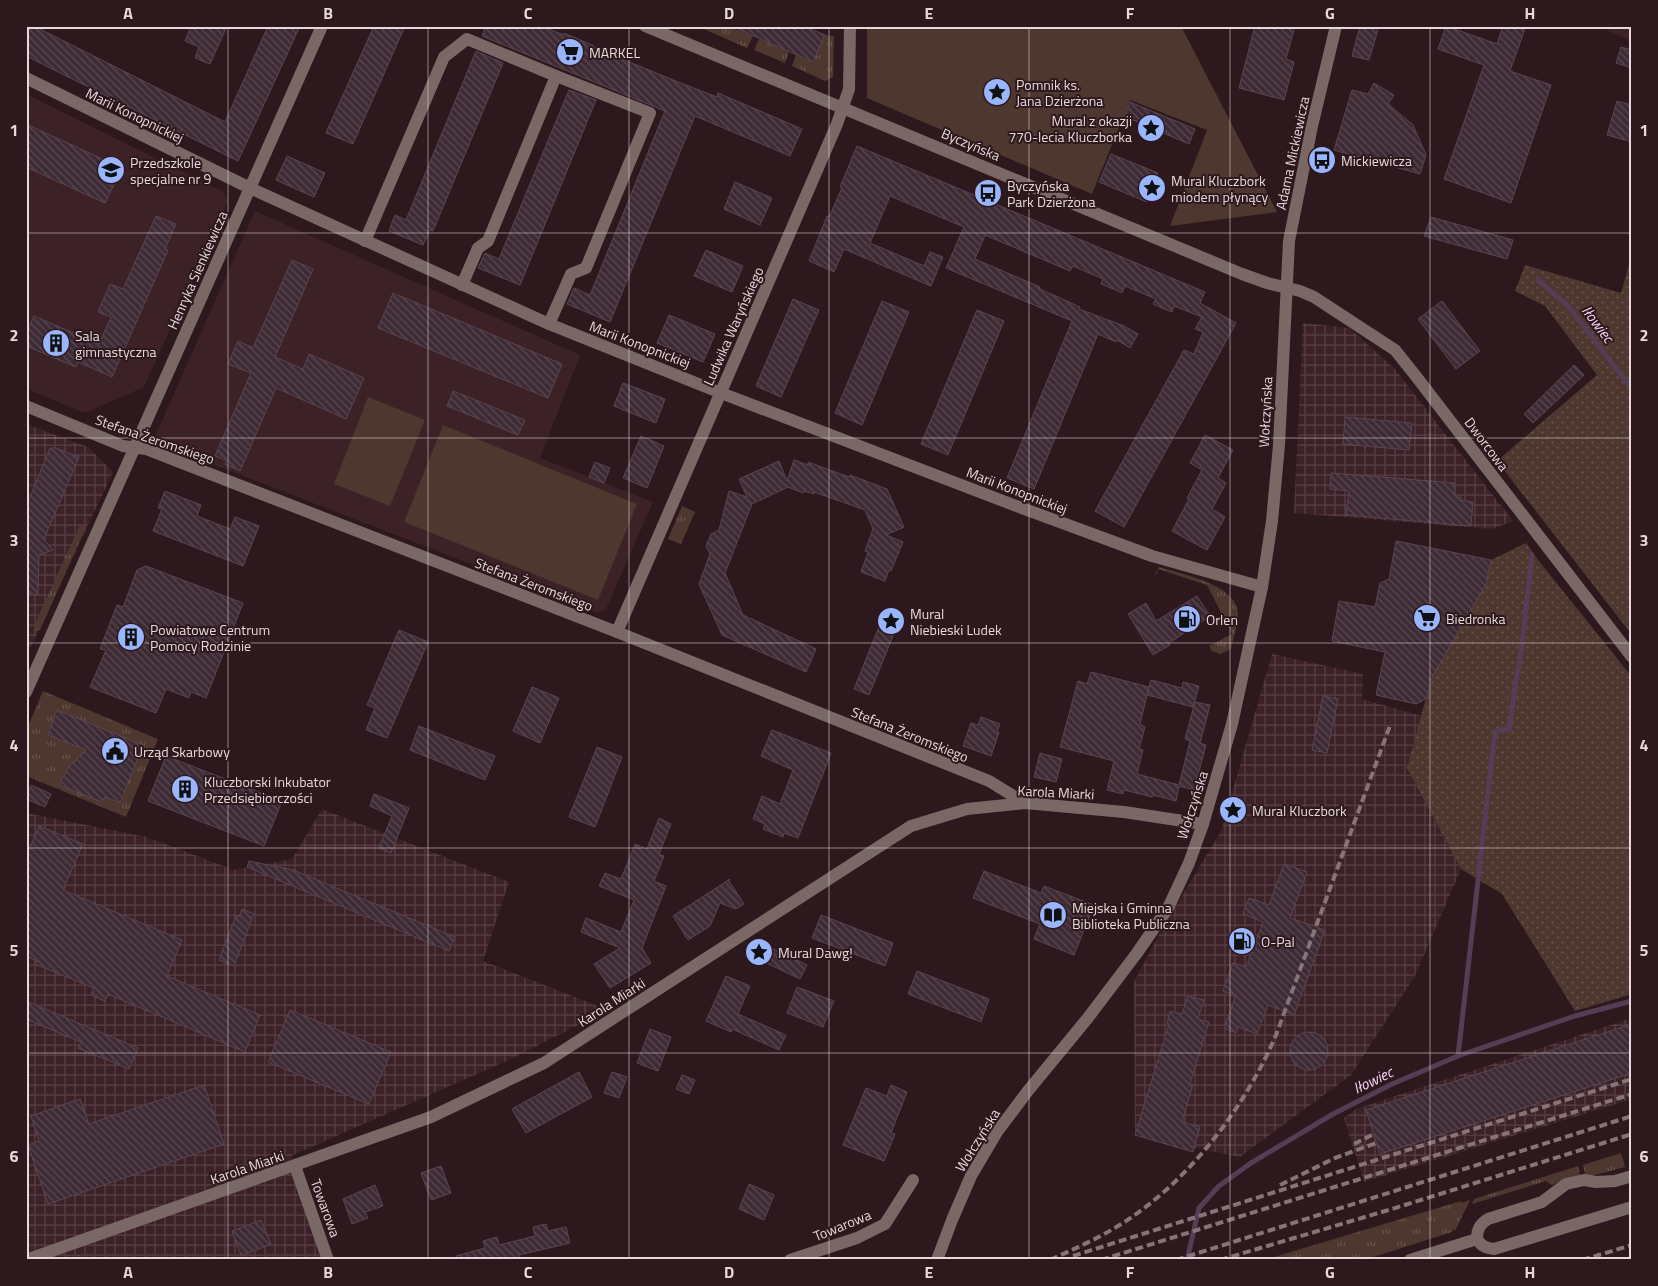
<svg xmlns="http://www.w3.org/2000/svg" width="1658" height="1286" viewBox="0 0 1658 1286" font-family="'Titillium Web',sans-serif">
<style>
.built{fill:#3c2127}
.industrial{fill:url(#industrial-grid)}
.grass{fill:url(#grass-tufts)}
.park{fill:#4e372e}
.garden{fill:url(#garden-dots)}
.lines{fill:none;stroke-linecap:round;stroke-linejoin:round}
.stream{stroke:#553d56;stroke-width:5}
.building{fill:url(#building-back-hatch);stroke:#5a4550}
.minor{stroke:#7a6866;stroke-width:12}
.rail{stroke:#867478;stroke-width:4;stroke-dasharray:8 4;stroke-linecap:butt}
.grid{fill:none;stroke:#e7d8db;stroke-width:1;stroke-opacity:0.55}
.labels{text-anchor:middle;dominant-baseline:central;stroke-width:4;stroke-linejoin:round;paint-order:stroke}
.poi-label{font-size:14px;fill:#e7d8db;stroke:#2d191d;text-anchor:start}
.street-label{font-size:14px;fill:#e7d8db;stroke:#2d191d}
.water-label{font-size:15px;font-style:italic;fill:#fad4fa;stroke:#2d191d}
.neatline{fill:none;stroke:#e7d8db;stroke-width:2}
.grid-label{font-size:16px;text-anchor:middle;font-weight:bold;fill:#e7d8db}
</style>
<defs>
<pattern id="industrial-grid" width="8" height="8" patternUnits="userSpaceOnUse" patternTransform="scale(1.25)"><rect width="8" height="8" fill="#3c2127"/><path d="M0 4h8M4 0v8" fill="none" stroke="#584046"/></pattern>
<pattern id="grass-tufts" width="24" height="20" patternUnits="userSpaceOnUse" patternTransform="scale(1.25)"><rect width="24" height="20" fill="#4e372e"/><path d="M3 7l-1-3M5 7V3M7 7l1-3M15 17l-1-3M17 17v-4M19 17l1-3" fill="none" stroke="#68534c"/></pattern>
<pattern id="garden-dots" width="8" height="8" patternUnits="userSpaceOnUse" patternTransform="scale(1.25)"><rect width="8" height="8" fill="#4e372e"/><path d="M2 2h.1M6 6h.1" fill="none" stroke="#68534c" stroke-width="1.8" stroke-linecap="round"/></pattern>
<pattern id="building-back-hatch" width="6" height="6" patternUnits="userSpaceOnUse" patternTransform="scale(1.25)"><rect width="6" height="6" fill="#3d2a34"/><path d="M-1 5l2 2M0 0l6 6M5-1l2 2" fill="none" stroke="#594851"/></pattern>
</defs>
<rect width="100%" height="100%" fill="#2d191d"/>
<g class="built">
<polygon points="1599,26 1632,26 1632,42"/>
<polygon points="26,94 224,192 228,201 144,387 85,413 26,389"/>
<polygon points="255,211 580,355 540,458 653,502 606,609 597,613 158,443 156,434"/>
</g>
<g class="industrial">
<polygon points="1303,323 1349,328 1394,368 1513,521 1492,529 1294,513"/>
<polygon points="26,424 88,447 113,472 26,657"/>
<polygon points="1272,654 1363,674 1362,699 1422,716 1407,768 1461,869 1415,976 1351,1075 1240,1157 1195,1148 1193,1152 1135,1135 1134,982 1161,931 1221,831"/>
<polygon points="322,809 509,882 483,961 608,1010 509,1060 291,1156 324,1260 26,1260 26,813 147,837 234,870 292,859"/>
<polygon points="1632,1018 1632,1099 1364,1182 1344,1118 1356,1109"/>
</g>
<g class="grass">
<polygon points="697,26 736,26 735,29 753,36 747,48"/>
<polygon points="825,35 834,36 833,77 825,81 792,66 796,55 813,62"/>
<polygon points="759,39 789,52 785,63 754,50"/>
<polygon points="682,506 695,512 681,544 668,539"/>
<polygon points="82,524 86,527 40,630 36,631 34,629 34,626 79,527"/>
<path d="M1159,567C1180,574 1238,584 1238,614C1238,625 1233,638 1231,649L1220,654L1212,651L1209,646L1232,634L1207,585L1158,569L1156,575L1155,574Z"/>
<polygon points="43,691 158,739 126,817 26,776 26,731"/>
<polygon points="1621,1153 1625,1167 1595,1175 1585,1175 1583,1165"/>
<polygon points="1578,1166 1580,1175 1566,1178 1552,1185 1546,1181 1472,1204 1474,1199"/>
<polygon points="1470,1200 1455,1231 1454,1229 1452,1232 1364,1260 1264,1260 1461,1201 1462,1203"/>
</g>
<g class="park">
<polygon points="867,26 1181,26 1277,212 1170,226 1207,130 1130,100 1092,194 867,98"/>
<polygon points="368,397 425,420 390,506 334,484"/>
<polygon points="443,425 637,504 598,600 404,522"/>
</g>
<g class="garden">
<polygon points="1632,254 1632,635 1497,461 1597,375 1545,306 1515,291 1525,265 1621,293"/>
<polygon points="1526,543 1538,560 1632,677 1632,994 1575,1011 1502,894 1461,869 1407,768 1431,679 1486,584 1491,560"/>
</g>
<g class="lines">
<g class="stream">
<polyline points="1538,280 1568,306 1632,389"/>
<path d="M1458,1056L1494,740L1496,731L1509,729C1513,706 1514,684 1520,661L1532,555"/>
<polyline points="1187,1260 1199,1208 1219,1186 1251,1163 1333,1114 1392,1084 1458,1056 1575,1016 1632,1001"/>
</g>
</g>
<g class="building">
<polygon points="26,26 34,26 225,122 268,26 300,26 238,161 26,56"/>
<polygon points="191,26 227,26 210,64 195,58 199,47 185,41"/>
<polygon points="374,26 405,26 353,144 326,133"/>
<polygon points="486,26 541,26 564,35 564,33 594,46 593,47 678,82 717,97 718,93 802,129 790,156 695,116 610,322 567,304 574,288 590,295 665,111 482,36"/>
<polygon points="731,26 804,26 825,35 813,62"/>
<polygon points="1255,26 1295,26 1286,59 1294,62 1284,100 1239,88"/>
<polygon points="1360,26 1379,26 1369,60 1352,56"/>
<polygon points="1446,26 1497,44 1503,26 1526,26 1510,71 1551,85 1511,203 1444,179 1484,65 1438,49"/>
<polygon points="1621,47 1632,50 1632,68 1616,63"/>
<polygon points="476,51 503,63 433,231 430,230 423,245 389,231 395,215 406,220"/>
<polygon points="1374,83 1394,95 1388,104 1413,125 1426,155 1420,174 1334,150 1352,90 1368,94"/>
<polygon points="569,90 596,100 520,285 478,268 485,253 499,259"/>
<polygon points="1617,101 1632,105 1632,142 1607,135"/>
<polygon points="1130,102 1195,129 1189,144 1124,116"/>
<polygon points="26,124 122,168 105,203 26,167"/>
<polygon points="857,146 1205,292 1200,303 1236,323 1124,527 1095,511 1184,350 1194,354 1203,332 1195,329 1202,317 1174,306 1172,312 1164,309 1153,304 1156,299 1125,286 1122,293 1116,290 1101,284 1103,279 1073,266 1070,271 985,235 975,259 1040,287 1040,289 1080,307 1079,309 1124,326 1138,334 1130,348 1117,340 1116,342 1098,334 1034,489 1007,478 1072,321 946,268 964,227 890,196 870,243 924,266 930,252 943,257 931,286 844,249 834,272 809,261 827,216 829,217 842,188 840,187"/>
<polygon points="1111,154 1158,173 1147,202 1099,182"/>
<polygon points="287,156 325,173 314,197 276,180"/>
<polygon points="735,182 772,198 760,225 724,209"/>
<polygon points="156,216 176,224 165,249 168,250 112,377 78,362 76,367 26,346 26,333 34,316 99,344 111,317 98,312 110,284 123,289"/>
<polygon points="1431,217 1513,240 1507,259 1424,236"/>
<polygon points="706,250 743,266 732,292 694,276"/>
<polygon points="292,260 313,269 275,357 303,369 309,354 364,378 346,419 276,388 240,471 225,464 226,460 215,456 251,373 228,364 238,341 253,348"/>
<polygon points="393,293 562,364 548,398 378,328"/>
<polygon points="793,299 819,310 781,397 756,386"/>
<polygon points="882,301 909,312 862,425 835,413"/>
<polygon points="1442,301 1480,351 1456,369 1418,319"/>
<polygon points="977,310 1004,321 948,455 921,444"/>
<polygon points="669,315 715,334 703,362 657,343"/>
<polygon points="1574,365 1584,375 1533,423 1524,414"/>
<polygon points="623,383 665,399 656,423 614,406"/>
<polygon points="453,391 525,420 518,435 447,406"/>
<polygon points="1345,417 1412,423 1409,450 1343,444"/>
<polygon points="1205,435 1233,450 1218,478 1226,483 1212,509 1225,517 1207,550 1172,531 1189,499 1187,498 1202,470 1190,463"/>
<polygon points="641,436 664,446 647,488 623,478"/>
<polygon points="50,448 56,448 79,457 44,539 53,550 39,555 38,594 26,594 26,507"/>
<polygon points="794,460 808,465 808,462 849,477 850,475 887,489 904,527 886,535 903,542 891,571 889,570 885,581 861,572 868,552 865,551 873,529 865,510 814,492 814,494 804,491 803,493 788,487 752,504 725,573 743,615 816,649 806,672 722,635 699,584 710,554 706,546 711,534 719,530 729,491 747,497 739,479 779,461 787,481"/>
<polygon points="595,462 610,468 604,483 589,477"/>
<polygon points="1331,473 1455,483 1454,495 1461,495 1460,500 1473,502 1471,526 1346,515 1349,491 1330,489"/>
<polygon points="165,491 201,505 197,516 230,529 235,517 259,526 243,566 153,531 162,509 158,508"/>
<polygon points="1396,541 1491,560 1486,584 1431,679 1427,698 1416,704 1376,695 1385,652 1332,641 1339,601 1375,607 1380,583 1389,579"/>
<polygon points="146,566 243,603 206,698 191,692 189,698 166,689 156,713 90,687 106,650 100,649 117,605 123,607 137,570"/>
<polygon points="1197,596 1210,616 1169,643 1170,645 1153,655 1128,614 1146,603 1156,621"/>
<polygon points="883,617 898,624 869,695 854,689"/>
<polygon points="399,630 428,642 387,738 366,730 375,708 367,705"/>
<polygon points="1091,672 1149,687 1140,724 1145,727 1139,749 1143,750 1137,774 1179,785 1190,741 1192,742 1185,739 1195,702 1210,705 1200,743 1206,745 1194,790 1179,786 1176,801 1153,795 1152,797 1124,790 1123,794 1107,790 1114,761 1060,747 1078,681 1087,684"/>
<polygon points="1151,680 1182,688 1183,682 1199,686 1193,707 1147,695"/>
<polygon points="532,687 559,698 540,743 513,731"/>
<polygon points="1323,696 1338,699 1327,753 1312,750"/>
<polygon points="57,710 143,745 120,803 105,797 102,802 59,785 69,767 86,750 48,735"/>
<polygon points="981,717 1000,724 997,732 999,732 991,756 963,746 971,723 978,725"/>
<polygon points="419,726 495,756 485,780 410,750"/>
<polygon points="772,730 831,753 798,838 784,833 783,837 763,829 765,824 753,819 762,796 780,804 793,770 761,756"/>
<polygon points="597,747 622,757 595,827 569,817"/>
<polygon points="1040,753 1062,759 1056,782 1034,777"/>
<polygon points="166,756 282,801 264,846 148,801"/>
<polygon points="31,785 51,794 45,807 26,799"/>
<polygon points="374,794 409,808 391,853 379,848 392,816 370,806"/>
<polygon points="659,818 671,824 659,854 664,856 654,881 666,886 642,948 651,963 610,988 594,964 620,948 581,932 586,918 621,932 634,900 599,886 605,873 621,879 635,844 647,849"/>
<polygon points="39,826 83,844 63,890 182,940 167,976 260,1015 245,1052 108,994 105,1001 91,995 94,988 35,964 37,961 26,956 26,857"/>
<polygon points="249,861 293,870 455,937 449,951 247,867"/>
<polygon points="1284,864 1307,872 1290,918 1325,930 1294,1015 1268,1005 1257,1034 1238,1027 1236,1033 1224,1028 1236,995 1223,991 1233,963 1246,967 1263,922 1243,914 1249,898 1269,905"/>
<polygon points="984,871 1041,893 1044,886 1094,905 1074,955 1034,939 1040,924 973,898"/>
<polygon points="730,879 729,881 744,904 736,909 720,903 710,926 688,940 673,916"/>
<polygon points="242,909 254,914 234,966 219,960 236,916 239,917"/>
<polygon points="821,915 893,943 885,966 812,938"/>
<polygon points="763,944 807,965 800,979 756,958"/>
<polygon points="917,971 989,999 981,1022 908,994"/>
<polygon points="726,976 750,986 738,1014 786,1035 779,1050 732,1029 731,1032 706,1021"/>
<polygon points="797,987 834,1001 823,1027 787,1013"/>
<polygon points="1188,996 1204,1000 1198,1019 1209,1022 1190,1084 1193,1084 1182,1122 1200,1127 1193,1152 1135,1135 1169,1024 1167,1023 1170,1011 1182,1014"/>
<polygon points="26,1001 138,1048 129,1069 78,1048 81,1042 26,1019"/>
<polygon points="290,1010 391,1052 369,1104 268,1062"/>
<polygon points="1632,1024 1632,1073 1380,1154 1366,1110"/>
<polygon points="650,1029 671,1037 658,1071 637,1063"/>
<circle cx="1309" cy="1051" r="19"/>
<polygon points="579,1072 592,1097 526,1133 512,1109"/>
<polygon points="612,1072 627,1077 619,1098 604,1093"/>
<polygon points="682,1075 695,1080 689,1094 676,1089"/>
<polygon points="204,1085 224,1144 48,1204 28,1145 39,1141 31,1116 80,1099 89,1124"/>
<polygon points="891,1085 907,1092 891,1133 895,1134 884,1161 843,1145 866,1088 887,1096"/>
<polygon points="441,1166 451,1193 431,1200 421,1173"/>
<polygon points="749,1184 774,1195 764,1220 739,1209"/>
<polygon points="375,1185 383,1206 365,1212 368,1218 352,1224 343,1199"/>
<polygon points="261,1220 271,1244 241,1256 232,1231"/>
<polygon points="546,1224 548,1231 566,1227 570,1243 519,1255 520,1257 511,1260 456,1260 456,1256 485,1248 483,1241 497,1237 499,1245 535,1236 533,1227"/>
</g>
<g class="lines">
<g class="minor">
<polyline points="645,26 1242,274 1267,283 1300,291 1314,297 1395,350 1415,375 1632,657"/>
<polyline points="26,78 250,188 549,324 721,393 1011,504 1152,556 1262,587"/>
<polyline points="365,241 444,57 467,39 556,76"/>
<polyline points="462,285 478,248 488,241 556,76 650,113 586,268 571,274 549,324"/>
<polyline points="26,406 123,446 146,449 617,632 989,781 1025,803"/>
<polyline points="617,632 837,124 849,89 850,26"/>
<polyline points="26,692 322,26"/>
<polyline points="295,1166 328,1260"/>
<path d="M1632,1176L1615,1181L1596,1182L1584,1180L1566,1184L1542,1202L1488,1219C1480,1224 1477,1229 1477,1239C1481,1246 1486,1248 1494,1249L1632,1207"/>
<polyline points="26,1260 431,1117 544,1063 911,826 967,809 1025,803 1124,812 1203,824"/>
<polyline points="790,1260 857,1238 885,1224 913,1180"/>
<polyline points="937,1260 952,1220 971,1176 997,1132 1027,1092 1087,1019 1137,953 1168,908 1189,863 1203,824 1232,724 1262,587 1272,521 1279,445 1289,241 1312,126 1336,26"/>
<polyline points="1410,1260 1477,1239"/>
</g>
<g class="rail">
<polyline points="1354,1144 1374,1134"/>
<polyline points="1280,1185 1335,1158 1376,1143"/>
<polyline points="1073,1256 1632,1079"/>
<path d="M1050,1260C1074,1249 1097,1239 1118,1226C1187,1184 1245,1108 1276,1035L1391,723"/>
<polyline points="1101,1260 1632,1094"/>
<polyline points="1176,1260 1632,1116"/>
<polyline points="1220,1260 1392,1209 1632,1134"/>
<polyline points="1582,1260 1632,1245"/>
<polyline points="1624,1260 1632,1258"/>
</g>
</g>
<path class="grid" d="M228,26V1260M428,26V1260M629,26V1260M829,26V1260M1029,26V1260M1230,26V1260M1430,26V1260M26,233H1632M26,438H1632M26,643H1632M26,848H1632M26,1053H1632"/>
<defs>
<g id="supermarket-disc" transform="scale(1.4375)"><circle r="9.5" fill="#99b5fd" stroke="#2d191d"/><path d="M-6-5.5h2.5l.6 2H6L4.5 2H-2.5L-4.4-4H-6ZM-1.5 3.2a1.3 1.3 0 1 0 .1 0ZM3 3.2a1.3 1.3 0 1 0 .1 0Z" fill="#111"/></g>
<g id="sight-disc" transform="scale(1.4375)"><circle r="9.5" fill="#99b5fd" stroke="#2d191d"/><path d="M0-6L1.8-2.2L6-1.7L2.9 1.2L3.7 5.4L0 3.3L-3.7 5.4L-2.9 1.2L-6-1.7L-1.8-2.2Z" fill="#111"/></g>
<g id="bus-disc" transform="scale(1.4375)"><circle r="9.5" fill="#99b5fd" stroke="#2d191d"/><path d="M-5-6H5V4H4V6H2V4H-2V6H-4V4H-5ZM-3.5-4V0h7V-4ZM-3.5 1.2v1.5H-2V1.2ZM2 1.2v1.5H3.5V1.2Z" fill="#111"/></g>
<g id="school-disc" transform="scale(1.4375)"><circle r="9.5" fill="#99b5fd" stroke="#2d191d"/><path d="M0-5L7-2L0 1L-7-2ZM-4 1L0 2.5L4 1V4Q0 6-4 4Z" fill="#111"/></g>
<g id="building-disc" transform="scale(1.4375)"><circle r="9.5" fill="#99b5fd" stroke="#2d191d"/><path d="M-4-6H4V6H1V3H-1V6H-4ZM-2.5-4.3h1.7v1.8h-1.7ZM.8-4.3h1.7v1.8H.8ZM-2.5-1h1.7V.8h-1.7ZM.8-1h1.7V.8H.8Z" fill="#111"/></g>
<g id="fuel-disc" transform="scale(1.4375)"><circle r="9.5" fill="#99b5fd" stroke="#2d191d"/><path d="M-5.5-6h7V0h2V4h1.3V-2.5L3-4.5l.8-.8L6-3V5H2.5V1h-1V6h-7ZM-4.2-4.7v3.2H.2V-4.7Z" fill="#111"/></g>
<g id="civic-disc" transform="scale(1.4375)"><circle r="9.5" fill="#99b5fd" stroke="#2d191d"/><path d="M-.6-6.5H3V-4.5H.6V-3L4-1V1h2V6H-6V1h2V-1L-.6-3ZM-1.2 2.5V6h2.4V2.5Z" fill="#111"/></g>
<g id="library-disc" transform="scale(1.4375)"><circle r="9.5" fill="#99b5fd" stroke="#2d191d"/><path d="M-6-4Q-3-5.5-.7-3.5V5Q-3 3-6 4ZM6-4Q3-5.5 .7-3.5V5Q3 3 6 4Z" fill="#111"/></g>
</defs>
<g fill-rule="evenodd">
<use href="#supermarket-disc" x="570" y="52"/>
<use href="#sight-disc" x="997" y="92"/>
<use href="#sight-disc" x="1151" y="128"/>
<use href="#bus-disc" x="1322" y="160"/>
<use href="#school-disc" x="111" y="170"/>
<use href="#sight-disc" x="1152" y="188"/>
<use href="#bus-disc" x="988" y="193"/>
<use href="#building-disc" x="56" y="343"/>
<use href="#supermarket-disc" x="1427" y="618"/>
<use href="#fuel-disc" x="1187" y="619"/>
<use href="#sight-disc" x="891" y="621"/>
<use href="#building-disc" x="131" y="637"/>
<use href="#civic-disc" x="115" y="751"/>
<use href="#building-disc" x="185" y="789"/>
<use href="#sight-disc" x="1233" y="810"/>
<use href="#library-disc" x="1053" y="915"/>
<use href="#fuel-disc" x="1242" y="941"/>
<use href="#sight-disc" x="759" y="952"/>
</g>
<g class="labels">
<g class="poi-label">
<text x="589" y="52">MARKEL</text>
<text x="1016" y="84">Pomnik ks.<tspan x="1016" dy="16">Jana Dzierżona</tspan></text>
<text x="1132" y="120" text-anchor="end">Mural z okazji<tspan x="1132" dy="16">770-lecia Kluczborka</tspan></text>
<text x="1341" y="160">Mickiewicza</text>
<text x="130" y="162">Przedszkole<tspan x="130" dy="16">specjalne nr 9</tspan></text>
<text x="1171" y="180">Mural Kluczbork<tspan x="1171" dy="16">miodem płynący</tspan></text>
<text x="1007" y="185">Byczyńska<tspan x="1007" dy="16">Park Dzierżona</tspan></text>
<text x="75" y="335">Sala<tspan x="75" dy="16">gimnastyczna</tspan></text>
<text x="910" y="613">Mural<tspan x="910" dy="16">Niebieski Ludek</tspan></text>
<text x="1446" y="618">Biedronka</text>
<text x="1206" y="619">Orlen</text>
<text x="150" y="629">Powiatowe Centrum<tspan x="150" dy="16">Pomocy Rodzinie</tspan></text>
<text x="134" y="751">Urząd Skarbowy</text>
<text x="204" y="781">Kluczborski Inkubator<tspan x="204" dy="16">Przedsiębiorczości</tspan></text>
<text x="1252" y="810">Mural Kluczbork</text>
<text x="1072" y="907">Miejska i Gminna<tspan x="1072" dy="16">Biblioteka Publiczna</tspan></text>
<text x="1261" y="941">O-Pal</text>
<text x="778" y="952">Mural Dawg!</text>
</g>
<g class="street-label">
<text transform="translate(135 115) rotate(26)">Marii Konopnickiej</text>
<text transform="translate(971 144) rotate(23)">Byczyńska</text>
<text transform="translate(1292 153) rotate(-78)">Adama Mickiewicza</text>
<text transform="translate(197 270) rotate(-66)">Henryka Sienkiewicza</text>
<text transform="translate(733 326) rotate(-66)">Ludwika Waryńskiego</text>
<text transform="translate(640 344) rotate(21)">Marii Konopnickiej</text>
<text transform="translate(1265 412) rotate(-87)">Wołczyńska</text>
<text transform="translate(155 439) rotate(19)">Stefana Żeromskiego</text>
<text transform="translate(1487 444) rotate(53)">Dworcowa</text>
<text transform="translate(1017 490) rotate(21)">Marii Konopnickiej</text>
<text transform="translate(534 584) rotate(21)">Stefana Żeromskiego</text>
<text transform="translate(910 734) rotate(22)">Stefana Żeromskiego</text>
<text transform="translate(1056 792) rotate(3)">Karola Miarki</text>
<text transform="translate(1192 805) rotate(-72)">Wołczyńska</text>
<text transform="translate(611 1002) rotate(-33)">Karola Miarki</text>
<text transform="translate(977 1140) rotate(-58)">Wołczyńska</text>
<text transform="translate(247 1167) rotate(-19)">Karola Miarki</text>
<text transform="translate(326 1208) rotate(70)">Towarowa</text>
<text transform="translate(842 1225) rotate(-22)">Towarowa</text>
</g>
<g class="water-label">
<text transform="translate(1598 324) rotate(53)">Iłowiec</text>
<text transform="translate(1373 1080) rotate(-26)">Iłowiec</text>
</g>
</g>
<rect width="1658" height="1286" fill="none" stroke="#2d191d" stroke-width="55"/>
<rect x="28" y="28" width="1602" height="1230" class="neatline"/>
<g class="grid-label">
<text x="128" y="19">A</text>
<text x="328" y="19">B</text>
<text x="528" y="19">C</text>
<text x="729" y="19">D</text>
<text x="929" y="19">E</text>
<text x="1130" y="19">F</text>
<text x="1330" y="19">G</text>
<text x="1530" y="19">H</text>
<text x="14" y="136">1</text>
<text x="1644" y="136">1</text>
<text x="14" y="341">2</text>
<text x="1644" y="341">2</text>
<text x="14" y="546">3</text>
<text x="1644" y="546">3</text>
<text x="14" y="751">4</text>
<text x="1644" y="751">4</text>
<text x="14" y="956">5</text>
<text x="1644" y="956">5</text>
<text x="14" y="1162">6</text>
<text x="1644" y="1162">6</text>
<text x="128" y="1278">A</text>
<text x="328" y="1278">B</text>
<text x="528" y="1278">C</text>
<text x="729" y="1278">D</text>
<text x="929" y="1278">E</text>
<text x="1130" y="1278">F</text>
<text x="1330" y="1278">G</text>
<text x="1530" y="1278">H</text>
</g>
</svg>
